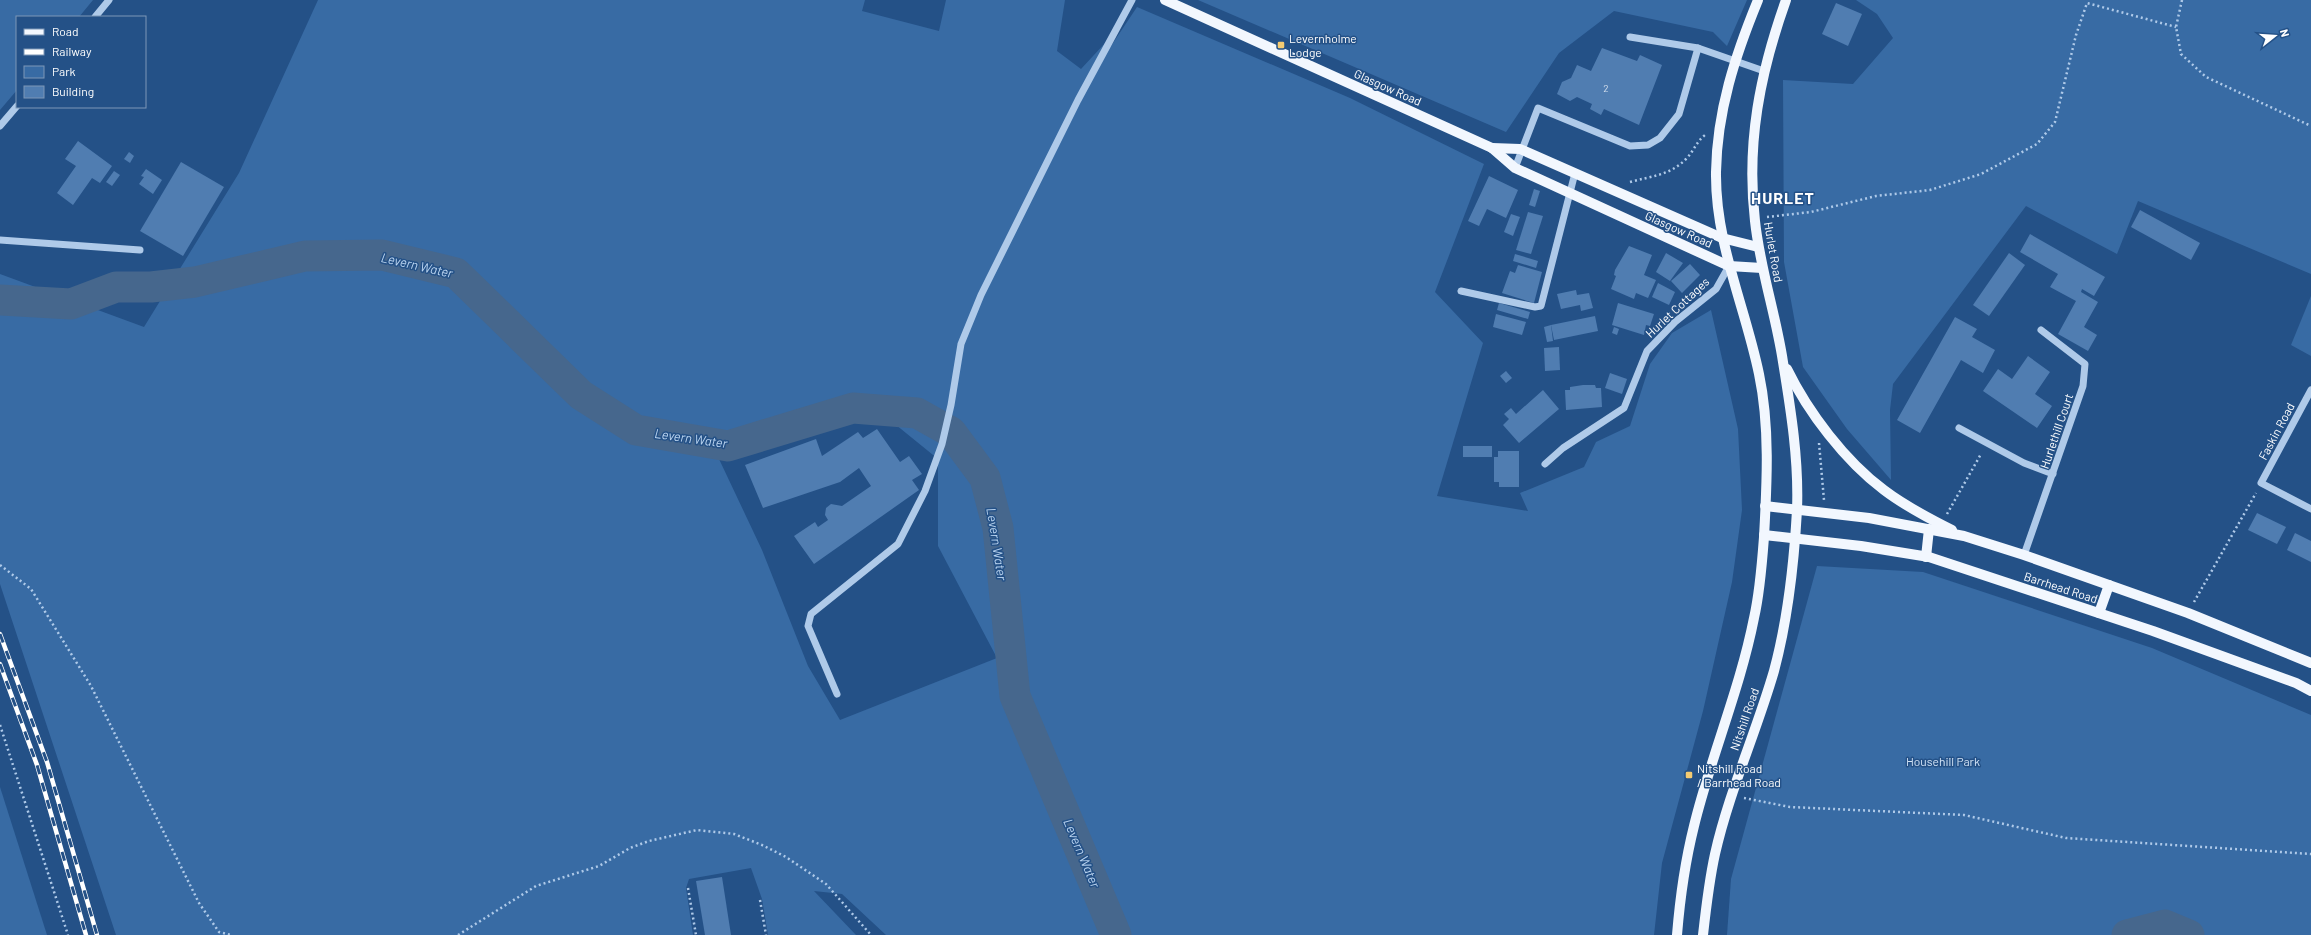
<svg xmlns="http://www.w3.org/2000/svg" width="2311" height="935" viewBox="0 0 2311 935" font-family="Barlow,sans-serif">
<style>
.green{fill:#386ba4;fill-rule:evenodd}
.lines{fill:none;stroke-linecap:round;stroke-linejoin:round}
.river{stroke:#46678d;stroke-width:31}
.building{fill:#507db1}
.path{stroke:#afcae9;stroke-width:2.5;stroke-dasharray:2 3;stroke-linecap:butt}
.minor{stroke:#afcae9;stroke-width:7}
.major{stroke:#f2f7fe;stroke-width:10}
.rail-casing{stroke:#fff;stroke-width:4.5}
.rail{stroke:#245187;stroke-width:3;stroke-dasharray:9;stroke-linecap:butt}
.poi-dot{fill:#f4cb72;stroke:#245187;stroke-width:1.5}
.labels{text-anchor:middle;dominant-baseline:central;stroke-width:3;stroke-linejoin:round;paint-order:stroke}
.number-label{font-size:10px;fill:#d3deec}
.poi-label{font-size:12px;fill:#fff;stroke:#245187;text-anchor:start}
.street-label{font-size:12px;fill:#fff;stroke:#245187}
.park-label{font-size:12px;fill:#d3e4f7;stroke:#245187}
.water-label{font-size:13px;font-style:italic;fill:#bad4f0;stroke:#245187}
.district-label{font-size:16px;font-weight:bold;letter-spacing:1px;fill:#fff;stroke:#245187}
</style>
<rect width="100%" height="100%" fill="#245187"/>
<g class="green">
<polygon points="0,0 93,0 79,17 17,17 17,90 0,110"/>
<path d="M318,0H865L862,11L939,31L946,0H1065L1057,51L1081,69L1106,42L1111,46L1137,7L1350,98L1484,164L1435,292L1483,343L1437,496L1528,511L1520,493L1584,467L1596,442L1630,426L1650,364L1672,333L1711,310L1738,429L1742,510L1732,582L1703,711L1662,863L1654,935H886L842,894L814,891L856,935H768L762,899L751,868L689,879L686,888L693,935H116L0,584V274L144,327L239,173ZM885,416L938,459V546L997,658L840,720L808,666L762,550L719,459L782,440Z"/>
<polygon points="1198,0 1747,0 1727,46 1713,32 1614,11 1559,53 1506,132"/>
<polygon points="1856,0 2311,0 2311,274 2138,201 2117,254 2026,206 1893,384 1890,410 1891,480 1847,429 1803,367 1784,262 1783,80 1853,84 1893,38 1877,14"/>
<polygon points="2311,296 2311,356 2291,345"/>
<polygon points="1817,566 1923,572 2152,648 2311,715 2311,935 1727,935 1731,879"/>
<polygon points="0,787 47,935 0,935"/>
</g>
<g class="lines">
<g class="river">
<polyline points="0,300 71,304 116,287 151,287 195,282 305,256 382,255 456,273 581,395 636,430 728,446 853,408 917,413 951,432 985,478 998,528 1015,696 1116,935"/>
<polyline points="2127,935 2165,925 2189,935"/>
</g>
</g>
<g class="building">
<polygon points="1836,3 1862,14 1848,46 1822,34"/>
<polygon points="1602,48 1637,61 1640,55 1662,65 1639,125 1604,109 1601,115 1590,109 1592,104 1577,97 1570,101 1557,94 1562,82 1571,78 1577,65 1591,71"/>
<polygon points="78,141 112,166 100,183 92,178 73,205 57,193 76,166 65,159"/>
<polygon points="129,152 134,156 130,163 124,159"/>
<polygon points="181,162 224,187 183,256 140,231"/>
<polygon points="146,169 162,180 153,194 139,184 144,177 141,176"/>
<polygon points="114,171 120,175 112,186 106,182"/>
<polygon points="1489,176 1518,190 1506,218 1487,209 1479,226 1468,221"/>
<polygon points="1534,189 1540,191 1535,207 1529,205"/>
<polygon points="2140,210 2200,243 2191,260 2131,227"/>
<polygon points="1528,212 1543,216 1531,254 1516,250"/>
<polygon points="1511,214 1520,217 1513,236 1504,232"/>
<polygon points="2030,234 2105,277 2094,296 2082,289 2081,292 2098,302 2084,327 2097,335 2088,351 2058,334 2076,301 2050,287 2058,274 2020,252"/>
<polygon points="1629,246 1652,255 1644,275 1656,280 1648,298 1636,293 1634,299 1611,289 1616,276 1614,275 1615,270"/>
<polygon points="1666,253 1683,263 1670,281 1656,272"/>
<polygon points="2009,253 2025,265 1989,316 1973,305"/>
<polygon points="1515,254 1538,261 1536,268 1513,261"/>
<polygon points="1690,264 1700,275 1682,293 1671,281"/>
<polygon points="1518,265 1542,272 1534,303 1502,293 1510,271 1515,273"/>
<polygon points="1658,283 1675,292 1669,305 1652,297"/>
<polygon points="1576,290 1577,295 1589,293 1593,308 1581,311 1580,305 1561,309 1557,294"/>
<polygon points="1499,303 1530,312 1528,319 1497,310"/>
<polygon points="1618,303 1654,314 1650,326 1646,325 1644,335 1612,325"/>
<polygon points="1496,314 1526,322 1522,335 1493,327"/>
<polygon points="1595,316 1598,331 1554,340 1551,325"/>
<polygon points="1955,317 1977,329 1972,337 1995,350 1983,373 1961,360 1920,433 1897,420"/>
<polygon points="1551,325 1553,341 1547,342 1544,327"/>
<polygon points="1614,327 1619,329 1617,335 1612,333"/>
<polygon points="1559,347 1560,370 1545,371 1544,348"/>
<polygon points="2028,356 2050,372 2035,394 2052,406 2037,428 1983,391 1998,369 2012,379"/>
<polygon points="1506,371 1512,378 1506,383 1500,376"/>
<polygon points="1610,373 1627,379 1622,394 1605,388"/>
<polygon points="1583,385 1595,385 1596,388 1601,388 1602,407 1566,410 1565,390 1570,390 1570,387"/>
<polygon points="1543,390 1559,409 1519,443 1503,425 1509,419 1504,414 1511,408 1516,414"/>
<polygon points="877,429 900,462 909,456 922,474 912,480 919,490 814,564 794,536 815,522 818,527 828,520 825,515 826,508 831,504 842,506 871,486 859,468 840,482 763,508 745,465 816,439 822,456 858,432 863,438"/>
<rect x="1463" y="446" width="29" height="11"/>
<polygon points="1498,451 1519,451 1519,487 1499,487 1499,482 1494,482 1494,457 1498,457"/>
<polygon points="2257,513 2286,527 2277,544 2248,530"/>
<polygon points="2295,533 2311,541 2311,562 2287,550"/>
<polygon points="722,877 731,935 705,935 696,881"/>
</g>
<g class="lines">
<g class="path">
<polyline points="2182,0 2176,27 2181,54 2206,77 2311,126"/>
<path d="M1630,182C1651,176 1669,176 1686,159C1694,151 1696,142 1705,135"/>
<polyline points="1767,217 1811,212 1876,196 1930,190 1981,174 2037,144 2055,122 2076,35 2087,3 2176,27"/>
<polyline points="1819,443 1824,500"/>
<polyline points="1947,514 1981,454"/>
<polyline points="0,565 31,589 91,686 199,903 219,932 231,935"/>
<polyline points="2194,602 2256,493"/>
<polyline points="0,725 68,935"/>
<polyline points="1744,798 1790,807 1964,815 2066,838 2311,854"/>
<polyline points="688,888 696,935"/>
<polyline points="760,900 766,935"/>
<polyline points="458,935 536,886 599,866 630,848 649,841 697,830 734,834 762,845 786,857 826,884 871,935"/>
</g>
<g class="minor">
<polyline points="95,17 109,0"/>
<polyline points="1630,37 1698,48 1764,71"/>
<polyline points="0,126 17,106"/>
<polyline points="1515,168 1538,108 1630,146 1648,145 1660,138 1679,114 1698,48"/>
<polyline points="0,240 140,250"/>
<polyline points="1461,291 1535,307 1541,306 1575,173"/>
<polyline points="2311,390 2261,483 2311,509"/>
<polyline points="1959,428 2024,463 2053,474"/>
<polyline points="1545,464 1563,448 1624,408 1647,351 1675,322 1716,289 1729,266"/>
<polyline points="2024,555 2083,386 2085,364 2041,330"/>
<polyline points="837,694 808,626 811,614 898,544 925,491 942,444 951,405 961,344 981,295 1078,100 1132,0"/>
</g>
<g class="major">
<polyline points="1165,0 1492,148 1515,168 1729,266 1762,268"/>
<polyline points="1492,148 1520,149 1722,238 1758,247"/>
<path d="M1787,369C1808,412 1845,461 1884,490C1905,506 1928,518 1952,530"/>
<polyline points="1765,506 1869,518 1964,536 2024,555 2188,613 2311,663"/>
<polyline points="1764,535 1861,546 1929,557 2153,631 2296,683 2311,691"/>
<polyline points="1926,557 1929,529"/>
<polyline points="2099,613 2109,585"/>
<path d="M1677,935C1680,898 1685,862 1694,826C1711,756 1740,689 1754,618C1760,592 1762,564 1764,537C1767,483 1770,426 1759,374C1745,306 1715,243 1716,172C1717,111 1735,56 1758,0"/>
<path d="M1703,935C1706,908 1709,881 1715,854C1729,792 1756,733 1774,671C1788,619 1794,564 1797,510C1799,461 1791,411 1783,362C1776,315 1760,269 1755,221C1746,143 1760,73 1786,0"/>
</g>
<g class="rail-casing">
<g id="rail">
<polyline points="0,634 47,762 97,935"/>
<polyline points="0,664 37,765 86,935"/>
</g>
</g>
<use href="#rail" class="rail"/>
</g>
<g class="poi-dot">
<rect x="1277" y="41" width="8" height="8" rx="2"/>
<rect x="1685" y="771" width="8" height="8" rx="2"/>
</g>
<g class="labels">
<g class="number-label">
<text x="1606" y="88">2</text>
</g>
<g class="poi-label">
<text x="1289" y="38">Levernholme<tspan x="1289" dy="14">Lodge</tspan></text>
<text x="1697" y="768">Nitshill Road<tspan x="1697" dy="14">/ Barrhead Road</tspan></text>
</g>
<g class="street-label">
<text transform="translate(1388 87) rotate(24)">Glasgow Road</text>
<text transform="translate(1679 229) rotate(24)">Glasgow Road</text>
<text transform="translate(1774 252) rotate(80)">Hurlet Road</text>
<text transform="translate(1677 307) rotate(-43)">Hurlet Cottages</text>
<text transform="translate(2056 431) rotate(-71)">Hurlethill Court</text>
<text transform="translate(2276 431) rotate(-62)">Faskin Road</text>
<text transform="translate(2061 587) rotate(18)">Barrhead Road</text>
<text transform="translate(1744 719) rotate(-71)">Nitshill Road</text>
</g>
<g class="park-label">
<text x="1943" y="761">Househill Park</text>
</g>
<g class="water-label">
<text transform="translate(417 265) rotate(13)">Levern Water</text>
<text transform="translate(691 438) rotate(8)">Levern Water</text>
<text transform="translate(997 544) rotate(81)">Levern Water</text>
<text transform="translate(1082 853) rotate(67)">Levern Water</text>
</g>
<g class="district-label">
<text x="1783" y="197">HURLET</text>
</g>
</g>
<rect x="16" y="16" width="130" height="92" fill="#245187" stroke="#7c97b7"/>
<rect x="24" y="29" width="20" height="6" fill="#f2f7fe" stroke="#7c97b7"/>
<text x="52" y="36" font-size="12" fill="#ffffff">Road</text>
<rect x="24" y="49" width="20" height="6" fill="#ffffff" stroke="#7c97b7"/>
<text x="52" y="56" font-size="12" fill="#ffffff">Railway</text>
<rect x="24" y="66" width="20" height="12" fill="#386ba4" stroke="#7c97b7"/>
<text x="52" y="76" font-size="12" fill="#ffffff">Park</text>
<rect x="24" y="86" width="20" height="12" fill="#507db1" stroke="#7c97b7"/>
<text x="52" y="96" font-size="12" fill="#ffffff">Building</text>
<g transform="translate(2275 36) rotate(73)" stroke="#245187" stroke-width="3" paint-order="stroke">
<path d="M0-3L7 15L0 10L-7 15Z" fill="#ffffff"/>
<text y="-6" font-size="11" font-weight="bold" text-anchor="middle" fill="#ffffff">N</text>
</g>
</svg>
